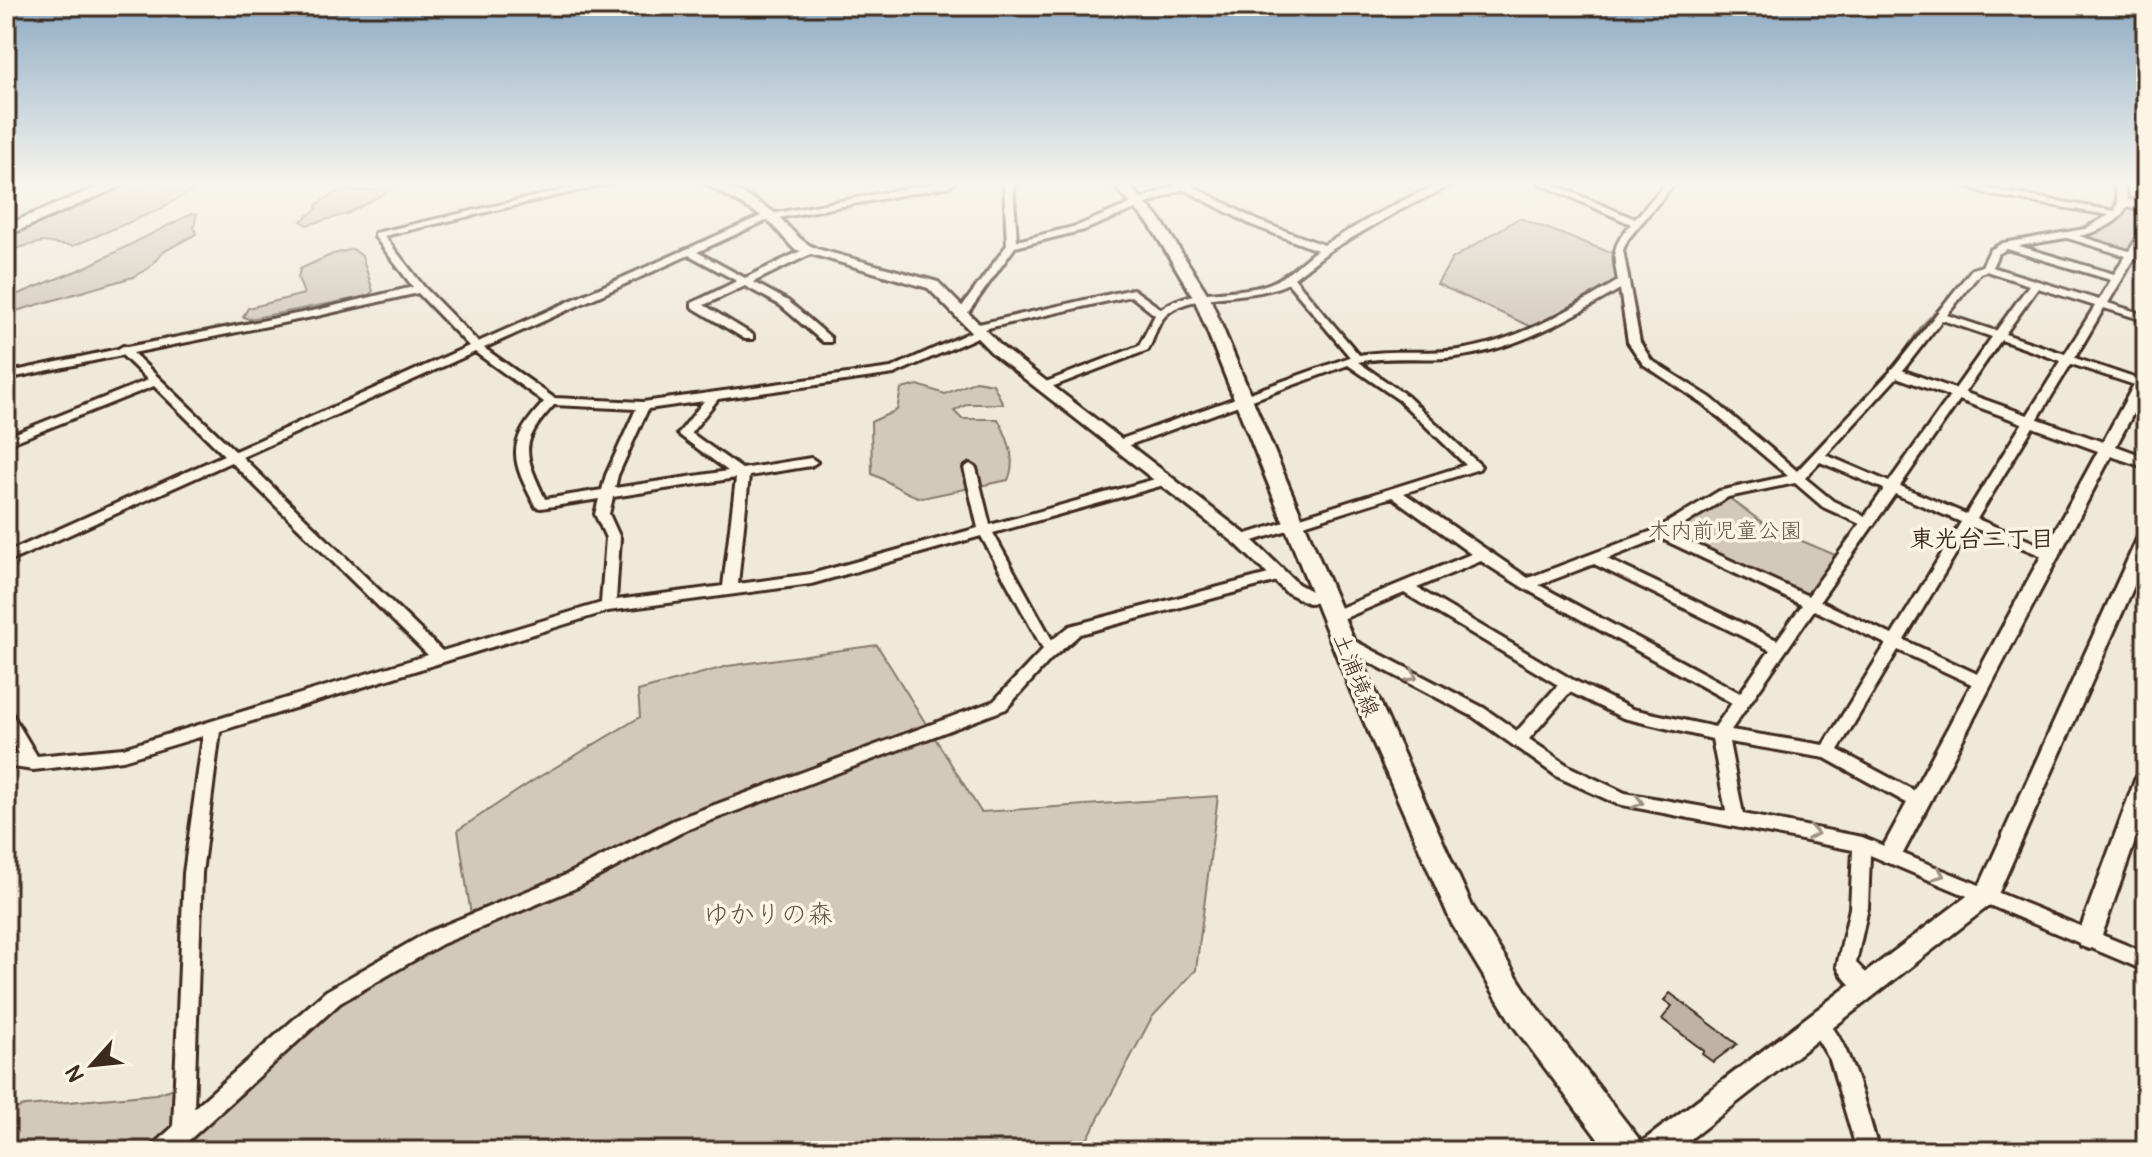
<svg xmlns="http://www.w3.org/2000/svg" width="2152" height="1157" viewBox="0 0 2152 1157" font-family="Pangolin,'Klee One',sans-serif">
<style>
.green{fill:#d2c9ba;stroke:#867a6c;stroke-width:2}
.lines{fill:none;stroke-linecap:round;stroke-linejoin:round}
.stream-far1{stroke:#7e7163;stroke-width:3}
.stream{stroke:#7e7163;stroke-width:4}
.building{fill:#beb3a4;stroke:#3b2a1e;stroke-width:2}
.minor-casing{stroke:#3b2a1e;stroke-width:6}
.tertiary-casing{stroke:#3b2a1e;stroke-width:6}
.primary-casing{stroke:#3b2a1e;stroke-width:6}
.trunk-casing{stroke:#3b2a1e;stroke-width:6}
.minor{fill:#fcf5e5;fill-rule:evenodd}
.tertiary{fill:#fcf5e5;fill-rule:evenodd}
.primary{fill:#fcf5e5;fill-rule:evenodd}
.trunk{fill:#fcf5e5;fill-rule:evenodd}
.oneway{stroke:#9c9082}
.labels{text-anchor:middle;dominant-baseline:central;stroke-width:7;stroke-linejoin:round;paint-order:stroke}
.park-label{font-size:22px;fill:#615245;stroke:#fcf5e5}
.street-label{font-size:22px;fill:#3b2a1e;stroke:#fcf5e5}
.neighbourhood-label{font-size:24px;font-weight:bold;fill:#3b2a1e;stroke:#fcf5e5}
.near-park-label{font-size:26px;fill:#615245;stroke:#fcf5e5}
</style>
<rect width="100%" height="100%" fill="#f0e9d9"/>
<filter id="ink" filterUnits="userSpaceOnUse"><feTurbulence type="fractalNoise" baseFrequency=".0125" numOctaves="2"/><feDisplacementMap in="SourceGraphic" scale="16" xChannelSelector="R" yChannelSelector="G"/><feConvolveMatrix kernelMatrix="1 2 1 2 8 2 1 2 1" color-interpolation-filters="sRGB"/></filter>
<g filter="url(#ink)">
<g class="green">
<polygon points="133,183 204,183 158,210 73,246 42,242 6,251 6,234"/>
<polygon points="385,189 391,190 347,214 307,225 301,221 317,209 316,205 337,192"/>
<polygon points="2123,202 2146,208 2146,231 2133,255 2066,235 2088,231 2118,215"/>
<polygon points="191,214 197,214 194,226 196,234 163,252 149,268 133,277 6,314 6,299 86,267"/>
<polygon points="1519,218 1612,253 1620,279 1598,295 1534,328 1437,284 1452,259"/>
<polygon points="353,249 362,256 373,291 368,296 249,319 243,317 248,308 304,294 298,278 300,269 333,254"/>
<path d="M976,381L993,384L1003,404H968L954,411L962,419H998C1008,437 1017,461 1008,480L922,498C904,494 889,481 872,474L871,422L897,410L901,389L918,385L945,394Z"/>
<polygon points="1724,494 1767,526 1842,558 1811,603 1660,533"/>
<polygon points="877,645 981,812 1218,796 1196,970 1152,1017 1081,1151 169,1151 302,1028 471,915 458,830 534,780 640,717 638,691 728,666"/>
<polygon points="178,1087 175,1136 157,1151 6,1151 6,1111 25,1106 156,1094"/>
</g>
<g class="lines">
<g class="stream-far1">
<polyline points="2112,212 2116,197 2113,183"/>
<polyline points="2030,239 2078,229 2108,215"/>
<polyline points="1990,252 1993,246 2005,243"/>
<polyline points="1891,371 1923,325 1950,297"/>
<polyline points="1841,423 1885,377"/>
</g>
<g class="stream">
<polyline points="1795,471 1843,421"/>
<polyline points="1766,481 1789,475"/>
<polyline points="1522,575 1535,575 1664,526"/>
</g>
</g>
<polygon class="building" points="1670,993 1737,1044 1713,1062 1702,1054 1704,1051 1662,1019 1672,1006 1664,1000"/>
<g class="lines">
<g class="minor-casing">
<g id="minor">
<path d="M595,183H611L384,236L424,287L478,342L761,216L936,183H955L950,186L767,220L697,252L745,278L805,249H813V253L753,282L788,301L831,338V342H823L780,305L745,286L704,305L753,335V339H745L692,307V303L737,281L689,255L484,348L554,398L643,402L891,368L973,331L969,328L970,326L1133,289L1161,309C1192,285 1237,297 1271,283C1289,276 1302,260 1317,250L1252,225L1183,189L1084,230L1015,247L967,314H959L958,312L1007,245L1004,183H1013L1017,241L1077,226L1180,183H1193L1191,185L1258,221L1324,245C1354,228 1424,183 1456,183L1400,210L1329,251L1294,278L1359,355C1392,349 1426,354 1459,350C1517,342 1569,310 1618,281C1613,253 1611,247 1631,224L1539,183H1550L1635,219L1666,183H1675L1628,239L1623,250L1640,342L1651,360L1711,398L1797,471L1892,370L1972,269L1982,266L1990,250L2003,243L2085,229L2109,215L1991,195L1959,183H1972L1993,190L2115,211L2118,202L2114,183H2123C2125,189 2128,197 2127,203C2125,222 2095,233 2079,236L2129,251L2143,229L2146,228V239L2137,253L2146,256V262L2134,259L2108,303L2146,315V321L2104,308L2075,358L2146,382V386H2138L2071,364L1977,519L2057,552L2059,555L2057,558H2047L1972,527L1904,640L1988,679L1991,683L1988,687H1978L1898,650L1838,750L1926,797L1928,802L1926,807L1920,809L1914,807L1825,758L1729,742L1743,814L1862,837L2146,953V971L1870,855L1868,908L1856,963L1874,981L1877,987L1874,993L1867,996C1855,991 1842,978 1837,966L1850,908L1853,850L1617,804L1558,777L1472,716L1337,645L1335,641L1337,637H1347L1484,708L1517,731L1558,685L1404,593L1338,621L1333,622L1326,617L1328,613L1471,554L1392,497L1247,543H1237L1235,540L1237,537L1466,465L1399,400L1348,365L1121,448H1113L1111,445L1113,442L1350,357L1288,283C1254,302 1190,290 1165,316C1156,325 1154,340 1148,350L1046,389H1038V385L1139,346L1155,315L1131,296L979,330L983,333L982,335L894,374L718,399L691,433L742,469L811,458L817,462L811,466L749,476L738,584L811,574L978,528L964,468L970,464L976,468L990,525L1166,476L1172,480L1171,483L993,533L1052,640L1070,626L1280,571L1285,573L1287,576L1285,579L1080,634L1050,660L1006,709L686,830L578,887L442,944L340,1003L177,1151H150L154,1144L173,1127L184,873L203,736L123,760L33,770L6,766V752L19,754L6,732V712L12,714L37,756L123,748L428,655L231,462L6,563V553L224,455L154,386L6,445V437L148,380L122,355L6,379V373L118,349L123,346L127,347L317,310L413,287L375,237V233ZM2066,238H2067L2126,256L2114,274L2019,246ZM2007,249L2111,280L2099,300L1992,267L1998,254ZM1986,271L2029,285L1996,331L1947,315L1980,273ZM2038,288L2095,306L2065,354L2005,334ZM1620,289L1628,342L1643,364L1703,404L1788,476L1719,491L1655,530L1528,578L1404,493L1479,469L1481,466L1407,396L1358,362C1390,355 1424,361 1456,357C1515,350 1569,319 1620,289ZM418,293L469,346L235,451L133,353L317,316ZM1942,320L1992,337L1889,482L1826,455L1900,374ZM2001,340L2061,361L1966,514L1900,486ZM475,352L544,402C506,443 510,459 536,507L541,508L599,499L595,514L606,538L601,603L442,651L242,457ZM704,401L678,434L728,471L615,488L618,475L648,409ZM554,405L636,409L606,475L602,490L545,499C524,453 518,444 554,405ZM1820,462L1884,489L1865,516L1833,501L1805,478ZM736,478L723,586L616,600L620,538L609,514L613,497ZM1795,483L1823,507L1860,524L1808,596L1671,533L1728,497ZM1895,494L1961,522L1892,635L1820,601ZM981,536L1043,649L994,701L674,820L566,875L428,932L326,991L194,1108L202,873L220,731L608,611L811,584ZM1660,538L1802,605L1777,640L1607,559ZM1481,561L1522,587L1732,703L1715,727L1632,709L1573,680L1417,588ZM1594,564L1770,650L1740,693L1539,585ZM1814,610L1886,644L1824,745L1731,730ZM1570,692L1623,718L1712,739L1726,811L1625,793L1570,767L1529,739Z"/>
<path d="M1818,1015C1848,1027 1869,1120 1879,1151H1857L1830,1060L1808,1024L1811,1017Z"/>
</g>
</g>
<g class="tertiary-casing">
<g id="tertiary">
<path d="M704,183C723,182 764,203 778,216C791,229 800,242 817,249L938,282L1003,348L1248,536L1298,584L1311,591L1331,592L1334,597L1331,602L1308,603L1286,592L1236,544L993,354L928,288L794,249L767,219Z"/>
<polygon points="2123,198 2146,204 2146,212 2119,205 2119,199"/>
<polygon points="1896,368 2103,442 2139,375 2146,371 2146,389 2116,446 2146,457 2146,468 2111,456 1899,861 1891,864 1883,861 1880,854 1883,847 2098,451 1891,375 1891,369"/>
<polygon points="2146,533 2146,559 1995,901 1675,1151 1639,1151 1643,1141 1979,887 2137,539"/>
<polygon points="2146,771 2146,810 2101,938 2097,946 2089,949 2081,946 2077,938 2135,780 2139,774"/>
</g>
</g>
<g class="primary-casing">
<polygon id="primary" points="1112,183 1127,183 1161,220 1210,298 1374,689 1472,906 1535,1005 1639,1139 1644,1151 1607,1151 1513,1025 1452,924 1350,689 1194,298 1150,225"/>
</g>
<g class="trunk-casing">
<polygon id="trunk" points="107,183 128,183 6,236 6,225"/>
</g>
<use href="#minor" class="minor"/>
<use href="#tertiary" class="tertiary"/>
<use href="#primary" class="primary"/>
<use href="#trunk" class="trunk"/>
</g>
<defs><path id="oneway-chevron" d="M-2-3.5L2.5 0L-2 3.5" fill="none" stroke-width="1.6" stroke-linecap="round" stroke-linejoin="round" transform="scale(2)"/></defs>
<g class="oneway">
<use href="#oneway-chevron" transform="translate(1412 676) rotate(28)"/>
<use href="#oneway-chevron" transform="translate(1638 802) rotate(15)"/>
<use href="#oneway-chevron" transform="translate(1813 833) rotate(10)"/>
<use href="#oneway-chevron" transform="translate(1939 874) rotate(22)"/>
</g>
</g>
<linearGradient id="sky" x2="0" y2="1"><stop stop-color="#8facc5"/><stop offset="0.53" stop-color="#f8f5ee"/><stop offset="1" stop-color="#f8f5ee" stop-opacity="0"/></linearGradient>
<rect width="2152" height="345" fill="url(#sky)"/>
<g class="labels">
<g class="park-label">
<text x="1725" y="531">木内前児童公園</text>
</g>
<g class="street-label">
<text transform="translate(1356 675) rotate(68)">土浦境線</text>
</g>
<g class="neighbourhood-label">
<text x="1982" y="539">東光台二丁目</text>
</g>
<g class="near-park-label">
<text x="768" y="915">ゆかりの森</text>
</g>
</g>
<rect width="2152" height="1157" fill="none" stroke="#fcf5e5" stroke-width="32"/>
<rect x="16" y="16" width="2120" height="1125" fill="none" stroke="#3b2a1e" stroke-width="3" filter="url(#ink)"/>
<g transform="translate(92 1065) rotate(243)" stroke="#fcf5e5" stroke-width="6" paint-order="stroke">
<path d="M0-6L14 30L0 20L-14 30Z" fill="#3b2a1e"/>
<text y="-12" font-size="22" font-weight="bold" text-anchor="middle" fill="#3b2a1e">N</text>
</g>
</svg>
